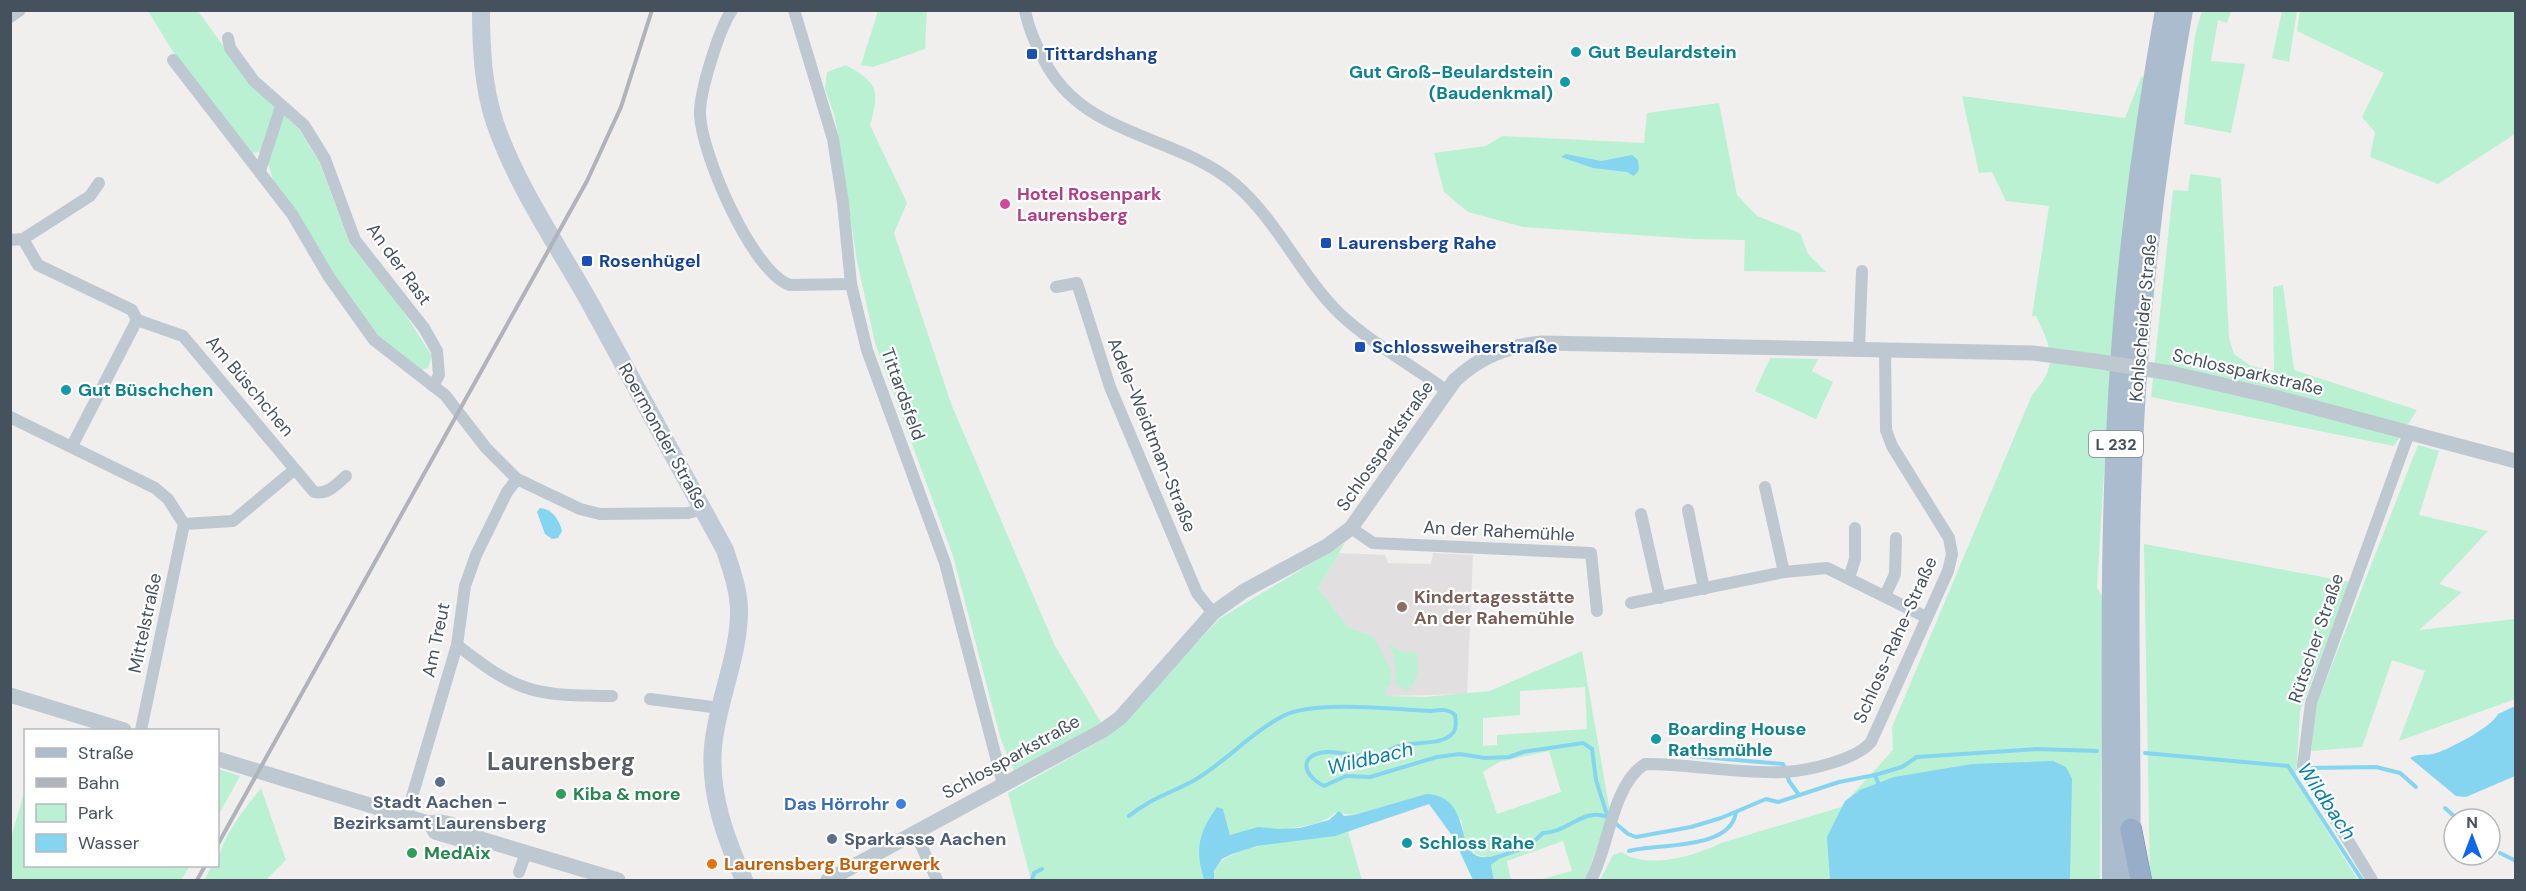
<svg xmlns="http://www.w3.org/2000/svg" width="2526" height="891" viewBox="0 0 2526 891" font-family="'DM Sans',sans-serif">
<style>
.education{fill:#e2dfe0}
.green{fill:#baf1d2;fill-rule:evenodd}
.water{fill:#85d5f0}
.lines{fill:none;stroke-linecap:round;stroke-linejoin:round}
.stream{stroke:#85d5f0;stroke-width:4}
.trunk-casing{stroke:#6f89ac;stroke-width:22}
.minor{stroke:#bec8d1;stroke-width:12}
.tertiary{stroke:#bec8d1;stroke-width:15}
.secondary{stroke:#c0cbd8;stroke-width:18}
.primary{stroke:#acbccf;stroke-width:20}
.trunk{stroke:#98adc8;stroke-width:21}
.rail{stroke:#b0b3b9;stroke-width:4}
.tertiary-bridge{stroke:#bec8d1;stroke-width:15}
.culture-dot{fill:#0f9aa8;stroke:#fff;stroke-width:2}
.transit-dot{fill:#1a4fb4;stroke:#fff;stroke-width:2}
.hotel-dot{fill:#d1479c;stroke:#fff;stroke-width:2}
.education-dot{fill:#8d6e63;stroke:#fff;stroke-width:2}
.service-dot{fill:#5c6f8a;stroke:#fff;stroke-width:2}
.leisure-dot{fill:#2e9e5b;stroke:#fff;stroke-width:2}
.shop-dot{fill:#3f7fe0;stroke:#fff;stroke-width:2}
.food-dot{fill:#e8710a;stroke:#fff;stroke-width:2}
.labels{text-anchor:middle;dominant-baseline:central;stroke-width:4.5;stroke-linejoin:round;paint-order:stroke}
.shield{fill:#fff;stroke:#7d858e;stroke-width:1.5}
.shield-label{font-size:16px;font-weight:bold;fill:#45515d}
.culture-label{font-size:18px;font-weight:bold;fill:#0d838f;stroke:#fff;text-anchor:start}
.transit-label{font-size:18px;font-weight:bold;fill:#164399;stroke:#fff;text-anchor:start}
.hotel-label{font-size:18px;font-weight:bold;fill:#b23c85;stroke:#fff;text-anchor:start}
.street-label{font-size:18px;fill:#45515d;stroke:#fff}
.education-label{font-size:18px;font-weight:bold;fill:#785e54;stroke:#fff;text-anchor:start}
.leisure-label{font-size:18px;font-weight:bold;fill:#27864d;stroke:#fff;text-anchor:start}
.service-label{font-size:18px;font-weight:bold;fill:#4e5e75;stroke:#fff}
.shop-label{font-size:18px;font-weight:bold;fill:#366cbe;stroke:#fff;text-anchor:end}
.food-label{font-size:18px;font-weight:bold;fill:#c56008;stroke:#fff;text-anchor:start}
.water-label{font-size:20px;font-style:italic;fill:#067fa8;stroke:#fff}
.district-label{font-size:24px;font-weight:bold;fill:#5a5e64;stroke:#fff}
</style>
<rect width="100%" height="100%" fill="#f1eeee"/>
<polygon class="education" points="1339,553 1385,555 1388,563 1431,564 1433,553 1473,555 1467,694 1387,696 1373,636 1348,627 1318,588"/>
<g class="green">
<polygon points="2300,10 2515,11 2515,134 2438,184 2370,157 2375,132 2362,117 2384,73 2297,31"/>
<polygon points="148,11 198,11 251,84 298,128 319,161 350,244 396,300 432,356 428,368 422,370 376,336 332,274 273,180 268,163 259,152 253,153 247,149 177,58"/>
<polygon points="878,11 927,11 925,49 873,67 861,65"/>
<polygon points="2202,11 2231,11 2227,23 2218,20 2211,61 2245,64 2231,133 2184,124 2195,35"/>
<polygon points="2282,11 2297,11 2289,62 2272,58"/>
<path d="M846,65C878,83 880,90 870,125L907,203L894,233L952,406L1055,646L1102,724L1015,773L1001,740L953,556L875,343L857,261L835,117L825,89L827,72Z"/>
<path d="M2142,75L2145,85L2110,375L2097,588L2102,596L2100,880H1600L1613,855L1622,852C1646,870 1696,856 1721,843L1841,807L1893,750L1892,727L2032,395C2059,365 2052,349 2036,316H2032L2049,206L2006,201L1992,172L1979,173L1962,96L2125,118Z"/>
<polygon points="1719,103 1737,195 1757,216 1800,233 1808,254 1826,272 1744,271 1745,240 1694,239 1523,227 1468,212 1444,192 1434,153 1486,146 1502,136 1644,143 1647,113"/>
<polygon points="2190,174 2221,178 2229,338 2234,354 2251,366 2274,371 2273,287 2283,285 2294,370 2417,410 2394,446 2151,397 2173,190 2188,191"/>
<polygon points="1770,358 1818,359 1812,371 1833,382 1816,419 1755,391"/>
<polygon points="2418,445 2439,451 2419,515 2488,531 2439,584 2462,592 2419,630 2515,619 2515,699 2399,741 2425,671 2392,660 2362,747 2311,751 2316,706"/>
<path d="M1345,543L1318,588L1348,627L1373,636L1391,670V685L1386,688L1387,696L1424,697L1490,691L1582,651L1610,812L1585,880H1539L1572,871L1563,841L1507,861L1511,880H1494L1491,865L1498,859L1497,856C1472,861 1463,844 1462,821L1426,794L1354,815L1334,813C1319,832 1256,829 1230,835L1223,809L1217,807L1201,870L1204,880H1031L1008,793L1105,738L1124,722L1219,619ZM1585,687L1587,729L1497,735V745L1483,746V718L1520,715V691ZM1549,751L1561,792L1497,814L1483,772L1499,762Z"/>
<polygon points="2144,544 2350,582 2300,711 2296,781 2358,880 2150,880"/>
<path d="M1389,644L1402,652H1416C1421,666 1418,682 1407,691L1396,685L1395,660Z"/>
<polygon points="218,769 240,776 218,816"/>
<path d="M261,788L286,860L266,880H204L212,866H218C218,841 246,807 261,788Z"/>
<polygon points="25,789 26,866 190,866 181,880 11,880 11,838"/>
<path d="M1348,832L1362,880H1214C1209,839 1320,841 1348,832Z"/>
</g>
<g class="water">
<polygon points="1566,154 1601,161 1632,155 1638,160 1639,170 1634,176 1627,172 1593,168 1561,157"/>
<path d="M540,508C552,509 559,519 562,531L558,538L552,539L545,534L537,512Z"/>
<path d="M2515,706V776L2466,797L2456,796L2410,758C2419,753 2424,756 2433,754C2448,750 2492,727 2498,714Z"/>
<polygon points="2053,761 2066,767 2072,779 2070,880 1830,880 1827,837 1845,801 1860,790 1894,777 1972,764"/>
<path d="M1426,794C1480,796 1447,871 1497,855L1499,859L1491,865L1494,880H1473L1453,837L1429,804L1335,836L1257,846L1232,854L1222,859L1214,871V880H1204C1195,850 1198,833 1217,807L1223,809L1230,835L1258,827L1279,829L1300,828L1329,820L1339,811L1344,816L1354,815Z"/>
</g>
<g class="lines">
<g class="stream">
<polyline points="2145,753 2288,766 2362,880"/>
<polyline points="1679,755 1783,764 1789,781 1799,795"/>
<polyline points="2308,768 2376,767 2400,773 2416,787"/>
<polyline points="1875,775 1880,788"/>
<polyline points="2445,808 2454,816"/>
<path d="M1129,816C1151,798 1169,794 1193,781C1225,763 1250,733 1283,716C1313,700 1393,709 1429,711C1439,710 1448,708 1455,715C1456,721 1457,728 1453,733C1442,746 1414,741 1399,746C1388,750 1380,756 1368,756C1354,757 1340,751 1327,752C1298,754 1302,775 1324,786L1346,776L1370,777L1437,757L1460,754L1485,758L1509,757L1523,752L1583,743L1592,749L1596,780L1608,818"/>
<polyline points="1614,822 1628,834 1636,837 1691,827 1721,818 1766,799 1778,802 1839,782 1875,775 1902,767 1917,757 2036,749 2097,751"/>
<path d="M1629,851C1656,843 1731,851 1736,812"/>
<polyline points="2500,853 2516,861"/>
<path d="M1498,857L1529,846L1543,833C1567,833 1584,807 1607,817"/>
<polyline points="1032,880 1034,873 1042,869"/>
</g>
<g class="trunk-casing">
<polyline id="trunk" points="2131,829 2141,880"/>
</g>
<g class="minor">
<path d="M732,10C719,29 699,93 700,115C702,155 752,272 790,285L851,284"/>
<polyline points="794,10 833,139 843,203 851,284 867,350 945,563 1003,784"/>
<path d="M1025,10C1029,32 1038,50 1049,69C1091,138 1177,135 1235,184C1278,221 1300,275 1340,314C1372,344 1412,365 1447,391"/>
<polyline points="10,17 20,10"/>
<polyline points="228,38 230,48 254,81 304,125 325,159 355,240 424,328 437,351 439,375 433,386"/>
<polyline points="173,60 292,214 329,277 374,340 445,395 486,448 517,479 580,509 600,514 688,513 703,509"/>
<polyline points="260,171 281,106"/>
<polyline points="23,239 38,265 132,310 137,320"/>
<polyline points="10,240 23,239 90,196 99,183"/>
<polyline points="1056,287 1077,283 1110,387 1197,593 1213,613"/>
<polyline points="1859,349 1862,271"/>
<polyline points="10,417 155,488 168,499 184,524 233,521 294,470"/>
<path d="M72,446L137,320L183,336L314,492C327,495 336,485 346,476"/>
<polyline points="1765,487 1784,572"/>
<polyline points="1688,510 1704,589"/>
<polyline points="1641,514 1660,598"/>
<polyline points="1351,528 1373,543 1591,553 1597,611"/>
<polyline points="1849,578 1855,559 1855,528"/>
<polyline points="1885,596 1895,574 1896,538"/>
<polyline points="1631,603 1784,572 1827,568 1926,617"/>
<path d="M457,645C478,661 499,678 524,687C551,697 584,695 612,696"/>
<polyline points="650,699 720,708"/>
<polyline points="141,730 184,524"/>
<polyline points="406,817 457,645 465,586 476,555 507,492 517,479"/>
<polyline points="915,832 937,880"/>
<polyline points="519,872 526,853"/>
<path d="M1591,880C1609,847 1612,785 1645,764C1691,764 1738,774 1784,772C1807,771 1856,760 1871,742L1948,571L1952,554L1949,538L1892,446L1886,430L1885,350"/>
<polyline points="2372,880 2303,766 2311,703 2409,433"/>
</g>
<g class="tertiary">
<polyline points="2171,373 2271,396 2516,461"/>
<polyline points="10,695 124,730"/>
<path d="M218,759L425,822C431,824 434,822 439,822C452,823 472,831 481,839L618,880"/>
<polyline points="431,824 435,832 465,841 476,839"/>
<path d="M828,880L1102,731L1120,718L1213,613L1244,591L1327,546L1351,528L1455,380C1481,356 1507,346 1542,343L2033,353L2095,361"/>
</g>
<path class="secondary" d="M481,10C481,48 483,87 495,123C517,187 557,244 590,303C635,385 680,467 725,550C731,569 738,587 739,608C740,655 717,701 713,747C709,794 726,839 744,880"/>
<g class="primary">
<path d="M2112,880C2112,704 2108,527 2121,351C2129,237 2145,123 2165,10"/>
<path d="M2130,880C2132,769 2128,657 2130,546C2132,366 2151,187 2183,10"/>
</g>
<use href="#trunk" class="trunk"/>
<g class="rail">
<polyline points="218,844 587,181 621,107 652,10"/>
<polyline points="197,880 205,866"/>
</g>
<polyline class="tertiary-bridge" points="2095,361 2171,373"/>
</g>
<g class="culture-dot">
<circle cx="1576" cy="52" r="6"/>
<circle cx="1565" cy="82" r="6"/>
<circle cx="66" cy="390" r="6"/>
<circle cx="1656" cy="739" r="6"/>
<circle cx="1407" cy="843" r="6"/>
</g>
<g class="transit-dot">
<rect x="1026" y="48" width="12" height="12" rx="3"/>
<rect x="1320" y="237" width="12" height="12" rx="3"/>
<rect x="581" y="255" width="12" height="12" rx="3"/>
<rect x="1354" y="341" width="12" height="12" rx="3"/>
</g>
<circle class="hotel-dot" cx="1005" cy="204" r="6"/>
<circle class="education-dot" cx="1402" cy="607" r="6"/>
<g class="service-dot">
<circle cx="440" cy="782" r="6"/>
<circle cx="832" cy="839" r="6"/>
</g>
<g class="leisure-dot">
<circle cx="561" cy="794" r="6"/>
<circle cx="412" cy="853" r="6"/>
</g>
<circle class="shop-dot" cx="901" cy="804" r="6"/>
<circle class="food-dot" cx="712" cy="864" r="6"/>
<g class="labels">
<rect class="shield" x="2089" y="431" width="54" height="26" rx="4.5"/>
<g class="shield-label">
<text x="2116" y="444">L 232</text>
</g>
<g class="culture-label">
<text x="1588" y="52">Gut Beulardstein</text>
<text x="1553" y="72" text-anchor="end">Gut Groß-Beulardstein<tspan x="1553" dy="21">(Baudenkmal)</tspan></text>
<text x="78" y="390">Gut Büschchen</text>
<text x="1668" y="729">Boarding House<tspan x="1668" dy="21">Rathsmühle</tspan></text>
<text x="1419" y="843">Schloss Rahe</text>
</g>
<g class="transit-label">
<text x="1044" y="54">Tittardshang</text>
<text x="1338" y="243">Laurensberg Rahe</text>
<text x="599" y="261">Rosenhügel</text>
<text x="1372" y="347">Schlossweiherstraße</text>
</g>
<g class="hotel-label">
<text x="1017" y="194">Hotel Rosenpark<tspan x="1017" dy="21">Laurensberg</tspan></text>
</g>
<g class="street-label">
<text transform="translate(399 264) rotate(54)">An der Rast</text>
<text transform="translate(2143 318) rotate(-85)">Kohlscheider Straße</text>
<text transform="translate(2248 372) rotate(13)">Schlossparkstraße</text>
<text transform="translate(250 386) rotate(50)">Am Büschchen</text>
<text transform="translate(903 394) rotate(70)">Tittardsfeld</text>
<text transform="translate(1152 435) rotate(68)">Adele-Weidtman-Straße</text>
<text transform="translate(663 436) rotate(61)">Roermonder Straße</text>
<text transform="translate(1385 446) rotate(-55)">Schlossparkstraße</text>
<text transform="translate(1499 531) rotate(3)">An der Rahemühle</text>
<text transform="translate(145 623) rotate(-78)">Mittelstraße</text>
<text transform="translate(2316 638) rotate(-71)">Rütscher Straße</text>
<text transform="translate(436 640) rotate(-78)">Am Treut</text>
<text transform="translate(1895 640) rotate(-66)">Schloss-Rahe-Straße</text>
<text transform="translate(1011 757) rotate(-29)">Schlossparkstraße</text>
</g>
<g class="education-label">
<text x="1414" y="597">Kindertagesstätte<tspan x="1414" dy="21">An der Rahemühle</tspan></text>
</g>
<g class="leisure-label">
<text x="573" y="794">Kiba &amp; more</text>
<text x="424" y="853">MedAix</text>
</g>
<g class="service-label">
<text x="440" y="802">Stadt Aachen -<tspan x="440" dy="21">Bezirksamt Laurensberg</tspan></text>
<text x="844" y="839" text-anchor="start">Sparkasse Aachen</text>
</g>
<g class="shop-label">
<text x="889" y="804">Das Hörrohr</text>
</g>
<g class="food-label">
<text x="724" y="864">Laurensberg Burgerwerk</text>
</g>
<g class="water-label">
<text transform="translate(1370 758) rotate(-13)">Wildbach</text>
<text transform="translate(2327 801) rotate(56)">Wildbach</text>
</g>
<g class="district-label">
<text x="561" y="761">Laurensberg</text>
</g>
</g>
<rect width="2526" height="891" fill="none" stroke="#45515d" stroke-width="24"/>
<rect x="24" y="729" width="195" height="138" fill="#ffffff" stroke="#b5b9be" stroke-width="1.5"/>
<rect x="36" y="748" width="30" height="9" fill="#acbccf" stroke="#b5b9be" stroke-width="1.5"/>
<text x="78" y="759" font-size="18" fill="#45515d">Straße</text>
<rect x="36" y="778" width="30" height="9" fill="#b0b3b9" stroke="#b5b9be" stroke-width="1.5"/>
<text x="78" y="789" font-size="18" fill="#45515d">Bahn</text>
<rect x="36" y="804" width="30" height="18" fill="#baf1d2" stroke="#b5b9be" stroke-width="1.5"/>
<text x="78" y="819" font-size="18" fill="#45515d">Park</text>
<rect x="36" y="834" width="30" height="18" fill="#85d5f0" stroke="#b5b9be" stroke-width="1.5"/>
<text x="78" y="849" font-size="18" fill="#45515d">Wasser</text>
<g transform="translate(2472 837)"><circle r="28" fill="#ffffff" stroke="#b5b9be" stroke-width="1.5"/>
<path d="M0-4.5L10 22L0 15L-10 22Z" fill="#1066e9"/>
<text y="-9" font-size="16" font-weight="bold" text-anchor="middle" fill="#45515d">N</text>
</g>
</svg>
